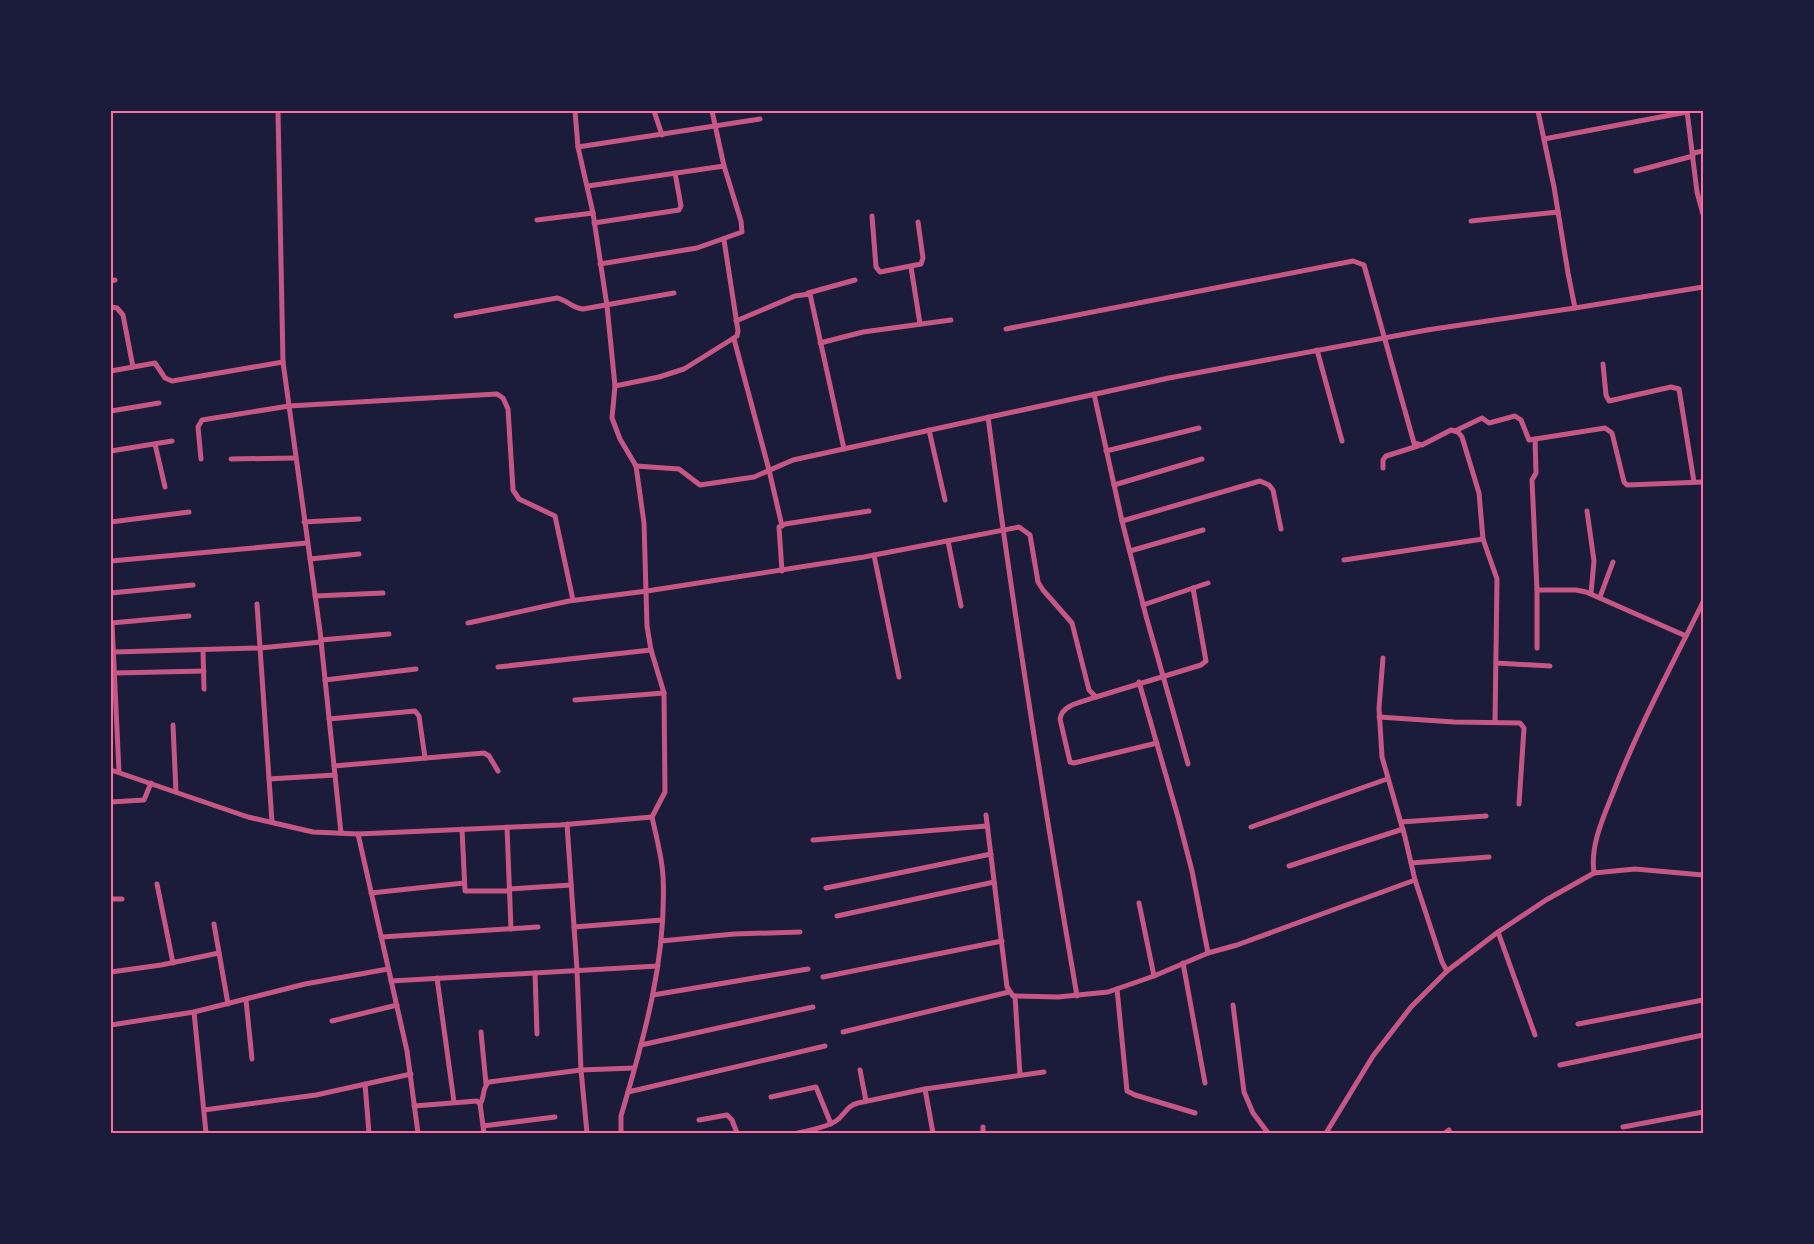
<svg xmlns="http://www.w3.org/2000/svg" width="1814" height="1244" viewBox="0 0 1814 1244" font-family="'Roboto Condensed',sans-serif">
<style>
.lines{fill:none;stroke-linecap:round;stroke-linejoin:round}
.minor{stroke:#c65784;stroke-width:5}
.neatline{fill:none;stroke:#ff6b9d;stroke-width:2}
</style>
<rect width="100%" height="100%" fill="#1b1b3a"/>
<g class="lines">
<g class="minor">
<polyline points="278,111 283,362 320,631 341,833"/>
<polyline points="575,111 578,147 593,213 607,306 615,386 612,418 620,439 636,466 644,523 647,626 651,650 664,693 665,792 652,817"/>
<polyline points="654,111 662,135"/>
<polyline points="1538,111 1554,187 1568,273 1575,308 1703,287"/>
<polyline points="1687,111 1697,192 1703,214"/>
<polyline points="1544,139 1687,112"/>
<polyline points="578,147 760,119"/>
<polyline points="1693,153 1703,151"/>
<polyline points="1636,171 1693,156"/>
<polyline points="588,186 724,166"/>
<polyline points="872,216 876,267 880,272 921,264 923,258 918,222"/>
<polyline points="537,220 593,213"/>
<polyline points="1471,221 1558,212"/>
<polyline points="594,223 679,210 681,206 675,173"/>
<polyline points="600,264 697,248 742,232 741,221 724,166 712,111"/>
<polyline points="911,267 920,324"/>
<polyline points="111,281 115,280"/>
<polyline points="808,293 855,280"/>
<polyline points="111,307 117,308 123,315 133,367"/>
<path d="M456,316L557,298C567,300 572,308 583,309L674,293"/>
<polyline points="736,321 795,296 810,294 844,449"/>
<polyline points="1006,329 1353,261 1364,265 1414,443 1422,445 1451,430 1458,432 1462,437 1479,493 1483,539 1497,579 1495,722"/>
<polyline points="734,339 769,470 782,526"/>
<polyline points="820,343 863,332 951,320"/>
<polyline points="1317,350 1342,441"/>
<polyline points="1603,364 1606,395 1609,401 1671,387 1679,389 1694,482"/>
<polyline points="111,371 155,363 165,378 172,381 283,362"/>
<polyline points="615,386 659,377 684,369 737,336 738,331 724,240"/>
<polyline points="1094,394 1122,521 1146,616 1188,764"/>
<polyline points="111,411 159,403"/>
<path d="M988,417C1013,611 1044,804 1077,996"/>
<polyline points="929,430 945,500"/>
<polyline points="1455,431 1482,418 1489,423 1515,416 1521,420 1529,440 1605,428 1612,433 1624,482 1627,485 1703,482"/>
<polyline points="1535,439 1536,473 1532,480 1537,590 1537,648"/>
<polyline points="155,444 165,487"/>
<polyline points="111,451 172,441"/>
<polyline points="1106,451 1199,428"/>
<polyline points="201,459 198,427 202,420 289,406 497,394 503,398 508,409 513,490 519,499 555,516 573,600"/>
<polyline points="231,459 296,458"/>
<polyline points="636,466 679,469 700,485 754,477 793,460 1169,378 1427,330 1575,308"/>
<polyline points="1383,468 1383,460 1386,456 1418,446"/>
<polyline points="1114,485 1202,459"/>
<polyline points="1587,511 1594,561 1591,593"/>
<polyline points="1122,521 1260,481 1269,485 1273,490 1281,529"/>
<polyline points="111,522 189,512"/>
<polyline points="304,522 359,519"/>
<polyline points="948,541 961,606"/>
<polyline points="1130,551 1203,530"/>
<polyline points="874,555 899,677"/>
<polyline points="310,559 359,554"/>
<polyline points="1344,560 1483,539"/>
<polyline points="111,561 307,543"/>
<polyline points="782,571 779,527 785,524 869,511"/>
<polyline points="1537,590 1576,590 1586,592 1686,636"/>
<polyline points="111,593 193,585"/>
<polyline points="315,596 383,593"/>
<polyline points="1600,597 1613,562"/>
<polyline points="257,604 272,822"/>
<polyline points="1143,605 1208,583"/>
<polyline points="111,623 189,616"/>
<polyline points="112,623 119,772"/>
<polyline points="468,623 569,601 647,591 864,557 1019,527 1030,535 1038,582 1043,590 1072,623 1089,690 1096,697 1201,665 1206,661 1193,588"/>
<polyline points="321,640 389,634"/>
<polyline points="203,650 204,689"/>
<polyline points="114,652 260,648 321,642"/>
<polyline points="1383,658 1379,708 1382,757 1405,837 1415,880 1442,962 1447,971"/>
<polyline points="1496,663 1550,666"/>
<polyline points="498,667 651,650"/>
<polyline points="115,673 204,671"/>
<polyline points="325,680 416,669"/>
<polyline points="1139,682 1178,817 1192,871 1208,953"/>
<path d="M1096,697C1083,702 1062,704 1060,719L1070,762L1074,763L1157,743"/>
<polyline points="575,700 664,693"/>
<polyline points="1379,717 1454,722 1520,723 1524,728 1519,804"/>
<polyline points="329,719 415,711 419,716 425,758"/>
<polyline points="173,725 176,792"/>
<polyline points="334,766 484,753 489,756 498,771"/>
<path d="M111,770L248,817L313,832L358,834L560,825L652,817C656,836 662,857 663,876C667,958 644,1038 621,1116V1133"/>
<polyline points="269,779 335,775"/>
<polyline points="111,802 144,800 151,783"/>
<polyline points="986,815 1007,987 1013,996 1058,997 1108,992 1154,976 1208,953 1237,945 1415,880"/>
<polyline points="1401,822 1486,816"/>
<polyline points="567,824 577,970 581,1070 587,1133"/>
<polyline points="507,827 511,929"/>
<polyline points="1251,827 1387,779"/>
<polyline points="462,829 465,891 509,891"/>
<polyline points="358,834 407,1051 418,1133"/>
<polyline points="813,840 987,826"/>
<polyline points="1411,863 1489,857"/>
<polyline points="1289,866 1403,829"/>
<path d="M1594,873C1590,846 1603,818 1613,793C1638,728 1672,665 1703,602"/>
<polyline points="157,884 173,963"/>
<polyline points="826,888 991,854"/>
<polyline points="509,889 571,885"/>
<polyline points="371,893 464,883"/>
<polyline points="111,899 122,899"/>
<polyline points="1139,903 1154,976"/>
<polyline points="837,916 994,882"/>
<polyline points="214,924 228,1004"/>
<polyline points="574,927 662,920"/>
<polyline points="1498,932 1535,1035"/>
<polyline points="381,937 538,927"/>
<polyline points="661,941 734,934 800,932"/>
<polyline points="1183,963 1205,1083"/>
<polyline points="111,972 161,965 219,953"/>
<polyline points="535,973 537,1034"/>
<polyline points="823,977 1002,941"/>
<polyline points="437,978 454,1102"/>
<polyline points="391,981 658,966"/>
<polyline points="1117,989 1127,1091 1135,1095 1195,1113"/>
<polyline points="653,995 808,969"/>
<polyline points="1015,996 1020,1075"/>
<polyline points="246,1000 252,1059"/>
<polyline points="1233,1005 1244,1092 1253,1113 1268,1133"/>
<polyline points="194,1012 206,1133"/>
<polyline points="332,1021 397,1005"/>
<polyline points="1578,1024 1703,1000"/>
<polyline points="111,1025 194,1012 305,984 388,969"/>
<polyline points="481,1032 486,1084"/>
<polyline points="843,1032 1009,992"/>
<polyline points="641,1045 813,1007"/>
<polyline points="1560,1065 1703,1035"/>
<polyline points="860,1070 866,1101"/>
<polyline points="365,1084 369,1133"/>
<polyline points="925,1089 933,1133"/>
<polyline points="628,1092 825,1046"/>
<polyline points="771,1097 816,1087 831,1124"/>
<path d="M480,1104C485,1097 482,1087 489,1082L581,1070L634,1068"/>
<polyline points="414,1106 477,1101 480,1104 484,1133"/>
<polyline points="204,1110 316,1095 411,1074"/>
<polyline points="699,1120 727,1115 732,1120 737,1133"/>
<polyline points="483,1126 555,1117"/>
<polyline points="1623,1127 1703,1112"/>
<path d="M798,1133C810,1130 825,1128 836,1121C845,1115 846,1106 858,1103L925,1089L1044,1072"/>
<polyline points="983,1133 983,1127"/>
<polyline points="1326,1133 1373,1056 1411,1007 1447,971 1498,932 1546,900 1594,873 1635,869 1703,875"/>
<polyline points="1445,1133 1449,1130"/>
</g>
</g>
<rect width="1814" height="1244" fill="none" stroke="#1b1b3a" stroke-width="225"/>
<rect x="112" y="112" width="1590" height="1020" class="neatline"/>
</svg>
